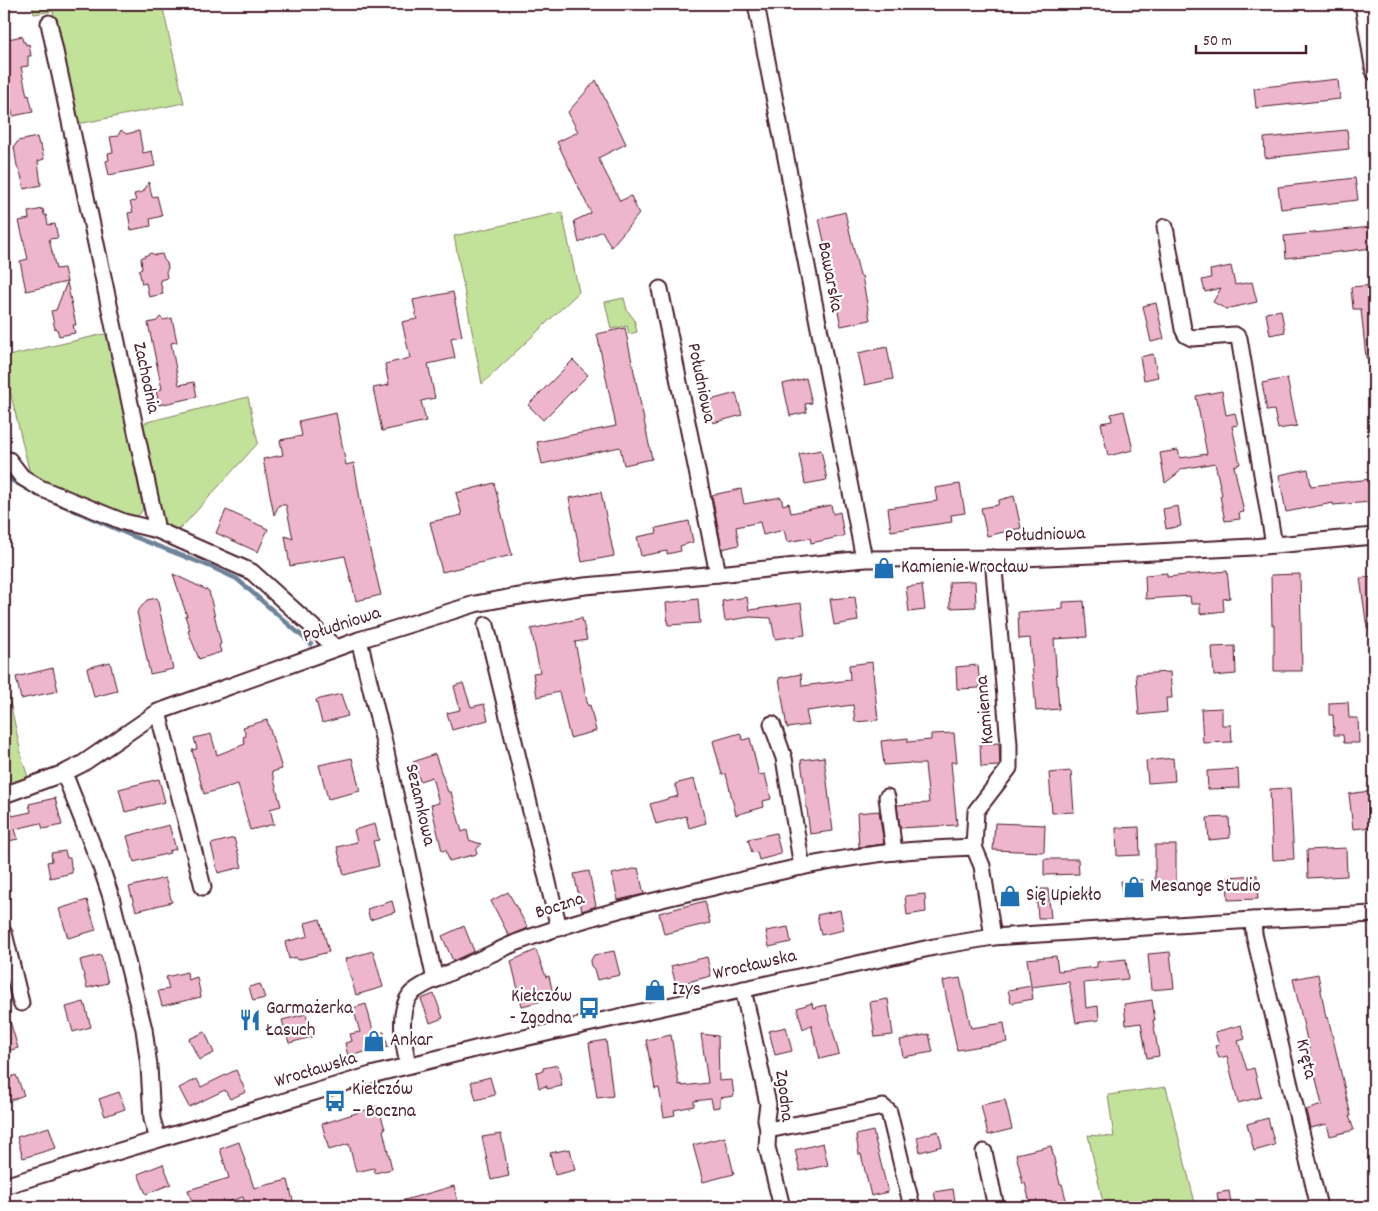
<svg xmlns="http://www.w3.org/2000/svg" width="1378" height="1211" viewBox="0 0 1378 1211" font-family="Dekko,sans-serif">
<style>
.green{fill:#c2e29a;stroke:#868062}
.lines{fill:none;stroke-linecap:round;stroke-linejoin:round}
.stream{stroke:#6c839a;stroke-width:4.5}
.building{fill:#edb6cd;stroke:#4a1f2b}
.minor-casing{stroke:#4a1f2b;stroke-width:19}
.minor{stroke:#fff;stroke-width:15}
.labels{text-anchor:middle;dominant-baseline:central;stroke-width:4.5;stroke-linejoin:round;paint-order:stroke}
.street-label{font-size:19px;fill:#4a1f2b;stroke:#fff}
.poi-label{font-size:19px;fill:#4a1f2b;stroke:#fff;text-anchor:start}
</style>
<rect width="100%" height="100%" fill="#fff"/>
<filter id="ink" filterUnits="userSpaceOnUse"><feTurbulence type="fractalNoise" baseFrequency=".02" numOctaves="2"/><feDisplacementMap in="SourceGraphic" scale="10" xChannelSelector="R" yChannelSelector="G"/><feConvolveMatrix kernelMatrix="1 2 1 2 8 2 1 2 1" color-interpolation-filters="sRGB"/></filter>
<g filter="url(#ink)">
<g class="green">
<polygon points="32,4 162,4 184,103 83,123 76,121 53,11 34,14"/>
<polygon points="562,212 579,292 482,384 454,236"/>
<polygon points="624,298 627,310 634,319 637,332 629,334 627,326 611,329 605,302"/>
<polygon points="104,334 108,336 143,509 139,515 128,518 31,478 4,366 4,357"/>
<polygon points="248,397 258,443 181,528 170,529 160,517 139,427 147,422"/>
<polygon points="4,674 23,762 28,777 4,787"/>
<polygon points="1166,1087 1196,1207 1104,1207 1088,1135 1114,1137 1108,1095"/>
</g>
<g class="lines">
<g class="stream">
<polyline points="4,476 38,495"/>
<polyline points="46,498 132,536 211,567 237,579 311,644"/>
</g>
</g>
<g class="building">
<polygon points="22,36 23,42 25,42 26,45 29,44 31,56 28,56 28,66 21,67 27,96 29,95 33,112 13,116 6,91 9,91 4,63 4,40"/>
<polygon points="1338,79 1340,99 1256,108 1254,88"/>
<polygon points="596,80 626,144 598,158 620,201 631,196 639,214 611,247 602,231 579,243 574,221 591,213 557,142 578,132 568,112"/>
<polygon points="121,130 126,134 139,131 143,153 152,151 155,166 109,175 106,161 109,160 108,153 113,152 110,137 118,136"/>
<polygon points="1347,130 1349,149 1265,158 1264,138"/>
<polygon points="37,137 39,145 41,145 44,159 38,161 41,185 24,189 21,175 17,166 14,147 18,141"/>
<polygon points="1355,178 1358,200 1281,209 1278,187"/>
<polygon points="149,182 152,197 157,196 162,216 150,219 151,226 131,230 128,213 133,212 130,202 136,201 134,194 143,192"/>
<polygon points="43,209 44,215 46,215 48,225 55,224 58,238 49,239 56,269 64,268 67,282 26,291 20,261 28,259 19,221 29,219 28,212"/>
<polygon points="845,212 860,276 862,276 870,320 841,326 832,282 833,281 819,219"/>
<polygon points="1371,227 1373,248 1286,258 1284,236"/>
<polygon points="151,253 155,255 162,254 164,260 167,263 168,268 166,272 167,278 160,280 163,294 149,297 146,283 142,284 139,270 142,269 141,258"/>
<polygon points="1231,266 1235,285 1252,282 1257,302 1226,309 1213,302 1221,288 1205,292 1202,280 1211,278 1210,270"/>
<polygon points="67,282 76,325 73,325 75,333 59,336 57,329 55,329 51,311 56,310"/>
<polygon points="1374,285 1374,358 1366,358 1361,309 1353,309 1351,287"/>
<polygon points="453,292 462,336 451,338 455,358 428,364 435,398 421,401 426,421 382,431 373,388 389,385 385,364 410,358 402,322 417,319 413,300"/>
<polygon points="1156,303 1164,339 1151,342 1143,306"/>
<polygon points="1281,310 1285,332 1270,335 1266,313"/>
<polygon points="160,317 164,320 172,318 177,342 171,343 179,385 194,382 197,397 159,405 156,390 162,389 148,323 157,321"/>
<polygon points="625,328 652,459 624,465 620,447 542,464 537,442 616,426 597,334"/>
<polygon points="887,347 893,379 865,385 858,353"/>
<polygon points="1153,354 1158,377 1144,380 1140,357"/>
<polygon points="573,360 588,375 543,420 528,405"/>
<polygon points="806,378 812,403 805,404 807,412 790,416 783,384"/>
<polygon points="1287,378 1297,426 1278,429 1274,410 1267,411 1262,383"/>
<polygon points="1222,391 1226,415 1235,413 1238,425 1232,426 1240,464 1234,466 1244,512 1239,513 1240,519 1225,521 1220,496 1222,495 1215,463 1182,469 1177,474 1165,483 1160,453 1178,450 1180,458 1207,454 1196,396"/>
<polygon points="736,393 742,415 713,423 712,420 706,421 701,405 708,403 707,401"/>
<polygon points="1124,411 1133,450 1108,456 1101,423 1112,421 1111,414"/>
<polygon points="336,413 346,465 354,463 365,529 381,595 356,601 345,556 290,566 285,536 293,539 286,505 279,505 274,515 263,459 283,455 280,440 302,436 299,421"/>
<polygon points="821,450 827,480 805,484 799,454"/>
<polygon points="1308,469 1311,486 1370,479 1372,502 1333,505 1333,503 1286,512 1279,475"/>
<polygon points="494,483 512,555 442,572 430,522 462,515 456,493"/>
<polygon points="960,484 965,513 951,515 952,522 891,531 888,508 937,501 935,488"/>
<polygon points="741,489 744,504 781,497 783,505 789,503 791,513 831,505 833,514 840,512 844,536 811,543 810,538 787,542 784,530 763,535 760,522 736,527 739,545 722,549 712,495"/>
<polygon points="601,492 614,556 582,562 569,498"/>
<polygon points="1014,496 1021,528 987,536 981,508 998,505 999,500"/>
<polygon points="1178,506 1181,526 1166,529 1163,509"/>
<polygon points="226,510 268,529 258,552 216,533"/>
<polygon points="689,521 693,542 680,546 681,551 667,554 667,551 641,556 637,537 657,533 656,528"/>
<polygon points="1227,571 1230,598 1223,599 1224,611 1200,614 1200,604 1191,604 1190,596 1146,599 1145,575 1167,573 1167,577"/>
<polygon points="173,574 209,591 221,644 219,645 221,652 199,659 188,631 190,630 185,616 187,616"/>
<polygon points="1300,574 1302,671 1274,671 1274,625 1272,625 1271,575"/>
<polygon points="1374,576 1374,628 1367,628 1360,578"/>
<polygon points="975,581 976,607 950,608 949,582"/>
<polygon points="922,585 925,610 909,612 906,587"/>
<polygon points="747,597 749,610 801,603 805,635 775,639 771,618 750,617 725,621 722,601"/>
<polygon points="855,597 858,621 834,625 830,599"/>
<polygon points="157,598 173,669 150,674 137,612 147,600"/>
<polygon points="698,599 700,623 668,625 666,603"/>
<polygon points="1084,601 1087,637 1054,639 1059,709 1036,711 1030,638 1019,639 1018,612 1063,609 1063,602"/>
<polygon points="582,618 587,640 575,642 588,706 590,705 596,731 570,738 559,692 537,697 533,673 540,672 531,629"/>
<polygon points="1235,646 1236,674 1214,676 1212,647"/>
<polygon points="110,662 117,691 94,697 87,668"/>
<polygon points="872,662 878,720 855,722 853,705 806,711 809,725 787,728 779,678 801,674 802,686 850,680 849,665"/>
<polygon points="978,665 980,688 957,689 956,667"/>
<polygon points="53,668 58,691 21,699 16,677"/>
<polygon points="1170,672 1172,698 1166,698 1167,712 1139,715 1136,674"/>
<polygon points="463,683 471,707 484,704 488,720 452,730 447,713 460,710 454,686"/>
<polygon points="341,694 348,716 322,723 316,700"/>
<polygon points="1348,702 1349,718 1358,718 1359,743 1344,743 1343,735 1334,735 1333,715 1329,715 1329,703"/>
<polygon points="1222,708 1222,725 1231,725 1232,742 1203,743 1201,709"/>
<polygon points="267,720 282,769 272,772 281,806 270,809 274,824 250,830 238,784 204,794 192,750 197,749 194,738 211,734 217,755 245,744 243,737 246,736 243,727"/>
<polygon points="740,733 743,740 750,738 759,775 765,774 771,799 763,801 764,807 736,815 726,774 722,775 713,741"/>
<polygon points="954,733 957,762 951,762 957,825 900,828 897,805 929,803 925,764 911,764 911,763 884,765 881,741 908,738 908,742 931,740 931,734"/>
<polygon points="999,743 1000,765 998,766 981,767 980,744"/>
<polygon points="435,754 448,792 451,792 462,832 467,830 469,840 481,844 476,850 477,854 449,861 446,850 442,851 431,805 439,803 432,777 420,781 413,762"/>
<polygon points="824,757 833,831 810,834 801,760"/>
<polygon points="352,758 360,791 328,799 319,765"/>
<polygon points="1173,758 1175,781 1148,783 1146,761"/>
<polygon points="1238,769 1239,788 1208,789 1207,771"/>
<polygon points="1071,771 1074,812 1052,813 1049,773"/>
<polygon points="159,779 165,802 125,812 119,789"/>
<polygon points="694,779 706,823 689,828 686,816 656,824 650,804 678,796 675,784"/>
<polygon points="1290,788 1294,859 1273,860 1270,789"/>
<polygon points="1369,791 1373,827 1353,829 1349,794"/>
<polygon points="55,798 62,825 43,829 41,823 15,829 18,839 4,842 4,804 9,803 12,816 31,812 29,804"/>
<polygon points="879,811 884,844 859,847 857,813"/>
<polygon points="1229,817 1230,838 1209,840 1207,818"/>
<polygon points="995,823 1045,825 1044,852 993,850"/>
<polygon points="375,824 379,840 373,841 379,866 344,875 337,847 357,842 354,830"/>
<polygon points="169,825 176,849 169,851 170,853 134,862 127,836"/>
<polygon points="1139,827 1140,855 1117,856 1116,828"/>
<polygon points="776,833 781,854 759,860 757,852 752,853 748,839"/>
<polygon points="234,838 242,867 218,873 211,844"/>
<rect x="1155" y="845" width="21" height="40"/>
<polygon points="1346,848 1347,876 1308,878 1307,850"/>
<polygon points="65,851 67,858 70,858 72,873 50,878 47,862 52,861 51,853"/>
<polygon points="1044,859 1078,859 1079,874 1044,875"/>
<polygon points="638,868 644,894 618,900 612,874"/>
<polygon points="589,871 596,906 582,911 574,874"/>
<polygon points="1257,875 1258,899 1228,900 1227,877"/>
<polygon points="165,878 172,902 136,911 129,887"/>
<polygon points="1143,880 1144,897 1122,898 1121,881"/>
<polygon points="1036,889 1048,889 1051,918 1038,918"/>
<polygon points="508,892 528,928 509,936 491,901"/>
<polygon points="925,894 926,912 907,915 905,896"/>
<polygon points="87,900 96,930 68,938 59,909"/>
<polygon points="392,901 395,912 370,920 367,909"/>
<polygon points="705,901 710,923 664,934 659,913"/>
<polygon points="840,910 844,930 821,935 817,915"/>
<polygon points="320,919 329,952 297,960 296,957 289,959 285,942 308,936 305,923"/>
<polygon points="464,926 474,951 453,961 442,936"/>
<polygon points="788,927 791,942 769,947 766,931"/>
<polygon points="536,950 546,977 549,976 554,998 522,1006 511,961"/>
<polygon points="373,951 383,987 356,995 345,959"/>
<polygon points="614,951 620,975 597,980 594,969 591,966 590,962 594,955"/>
<polygon points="1170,952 1174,988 1151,990 1148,954"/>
<polygon points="101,955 108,983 87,988 80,960"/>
<polygon points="1056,956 1058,971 1097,967 1097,962 1126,959 1128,979 1084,983 1086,1008 1098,1006 1099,1020 1076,1023 1069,982 1031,987 1033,999 1011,1003 1008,990 1031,986 1027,959"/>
<polygon points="707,957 711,976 676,985 671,966"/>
<polygon points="187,972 188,980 197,977 201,997 162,1006 158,991 169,989 166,977"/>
<polygon points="1318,974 1326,1018 1328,1017 1351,1116 1349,1116 1354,1130 1330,1136 1327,1124 1310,1128 1306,1110 1322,1105 1293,979"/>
<polygon points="960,978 971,1028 1004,1023 1007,1042 957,1050 943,981"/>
<polygon points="260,984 265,998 253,1001 249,987"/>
<polygon points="434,994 443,1018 430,1023 421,999"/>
<polygon points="888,999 893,1035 875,1037 870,1002"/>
<polygon points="1152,1000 1155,1020 1153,1020 1159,1056 1147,1058 1141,1023 1126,1025 1124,1004"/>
<polygon points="84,1002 91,1027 73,1032 66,1007"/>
<polygon points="812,1003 813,1008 826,1005 839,1054 820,1059 811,1025 803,1029 797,1008"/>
<polygon points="366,1004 374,1034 384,1032 388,1047 366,1053 365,1052 348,1056 345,1043 352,1041 350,1034 360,1032 353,1008"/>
<polygon points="4,1011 7,1011 18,1048 4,1052"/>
<polygon points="306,1014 312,1037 289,1043 282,1020"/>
<polygon points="1241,1025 1245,1039 1238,1041 1247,1070 1254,1068 1261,1097 1238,1103 1227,1056 1219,1058 1215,1046 1219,1045 1215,1032"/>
<polygon points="786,1027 792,1051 775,1055 769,1031"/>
<polygon points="205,1032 214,1053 199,1060 189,1039"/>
<polygon points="701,1034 718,1036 719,1081 732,1080 734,1096 720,1098 720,1107 713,1108 711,1099 694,1101 694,1106 674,1110 675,1115 664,1117 659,1088 655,1089 646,1040 671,1035 679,1085 682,1084 682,1086 708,1083"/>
<polygon points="929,1034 933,1052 903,1057 900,1040"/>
<polygon points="606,1040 613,1096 597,1098 589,1043"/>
<polygon points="558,1065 562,1086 547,1089 547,1086 539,1088 536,1072 543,1071 543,1068"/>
<polygon points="236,1070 246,1092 230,1099 225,1090 189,1107 179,1088 197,1079 201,1087"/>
<polygon points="16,1075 24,1095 4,1103 4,1080"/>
<polygon points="490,1077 495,1095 476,1100 471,1082"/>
<polygon points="119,1092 125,1109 105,1116 99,1099"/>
<polygon points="1005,1100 1012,1129 988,1135 981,1105"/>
<polygon points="378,1106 385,1129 383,1130 392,1169 375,1173 374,1168 356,1172 349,1144 329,1150 322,1124"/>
<polygon points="1268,1118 1275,1145 1254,1151 1247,1124"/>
<polygon points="49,1127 56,1148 23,1158 17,1137"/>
<polygon points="873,1131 888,1192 871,1196 861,1154 859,1155 856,1135"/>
<polygon points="938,1131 942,1146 920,1152 917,1137"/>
<polygon points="501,1134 509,1176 491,1180 482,1137"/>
<polygon points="725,1137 734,1174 703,1182 693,1145"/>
<polygon points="239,1142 254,1188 288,1180 293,1201 268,1207 246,1207 243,1197 212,1207 194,1207 188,1190 229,1178 220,1149"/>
<polygon points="823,1143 828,1165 800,1171 795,1150"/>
<polygon points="1051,1146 1060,1184 1062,1184 1068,1207 1031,1207 1025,1183 1023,1184 1016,1154"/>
<polygon points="570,1149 575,1170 555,1175 550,1153"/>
<polygon points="163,1164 171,1184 146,1194 138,1174"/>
<polygon points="454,1186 459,1207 394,1207 394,1203"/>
<polygon points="953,1189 956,1207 937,1207 934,1192"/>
<polygon points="1229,1191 1231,1203 1219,1205 1217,1193"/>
</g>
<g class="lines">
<g class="minor-casing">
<g id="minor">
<polyline points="756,4 864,559"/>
<polyline points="1363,4 1374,72"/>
<polyline points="49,23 157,530 252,572 336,648"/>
<polyline points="1165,227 1183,329 1186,335 1192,338 1235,335 1239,338 1274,545"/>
<polyline points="660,289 718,574"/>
<polyline points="9,460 22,477 40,488 124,522 157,530"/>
<polyline points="486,625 559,928"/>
<polyline points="359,640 383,738 435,980"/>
<polyline points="158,712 203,887"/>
<polyline points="772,724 784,758 802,867"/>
<polyline points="64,773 101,867 111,897 144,1029 149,1066 152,1119 158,1139"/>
<polyline points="4,795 64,773 82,764 158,712 359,640 475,604 507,598 585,586 718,574 864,559 1022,558 1116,554 1253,547 1374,536"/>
<polyline points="887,797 894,852"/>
<polyline points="974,847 976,811 1009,768 1009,744 993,558"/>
<polyline points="1253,920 1254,934 1319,1207"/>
<polyline points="4,933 21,1003"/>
<polyline points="743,989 768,1104 766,1119 768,1130 767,1147 782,1207"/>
<path d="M408,1065C404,1046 397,1012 410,995C418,985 454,971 467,965C483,958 499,950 515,943C575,920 638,904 701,890C768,874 836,857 905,851C928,849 951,848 974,847L982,866L993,937"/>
<polyline points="768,1130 883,1107 889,1112 912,1207"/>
<polyline points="984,1152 996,1207"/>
<polyline points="4,1186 371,1075 479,1048 934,947 993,937 1253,920 1374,914"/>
</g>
</g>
<use href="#minor" class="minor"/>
</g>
</g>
<defs>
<g id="shop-bare" transform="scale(1.725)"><path d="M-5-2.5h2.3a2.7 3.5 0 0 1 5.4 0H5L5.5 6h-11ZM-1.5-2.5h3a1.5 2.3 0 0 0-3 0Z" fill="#1f6fb2" stroke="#fff" stroke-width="2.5" paint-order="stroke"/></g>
<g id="bus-bare" transform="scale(1.725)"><path d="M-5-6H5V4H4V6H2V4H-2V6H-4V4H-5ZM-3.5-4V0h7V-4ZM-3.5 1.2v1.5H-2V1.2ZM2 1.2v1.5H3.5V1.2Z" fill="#1f6fb2" stroke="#fff" stroke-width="2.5" paint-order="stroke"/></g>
<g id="restaurant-bare" transform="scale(1.725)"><path d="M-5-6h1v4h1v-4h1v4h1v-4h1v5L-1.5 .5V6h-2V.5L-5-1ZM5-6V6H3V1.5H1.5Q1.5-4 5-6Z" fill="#1f6fb2" stroke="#fff" stroke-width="2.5" paint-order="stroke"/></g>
</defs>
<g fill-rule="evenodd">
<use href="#shop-bare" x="884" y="568"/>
<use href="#shop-bare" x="1134" y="887"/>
<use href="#shop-bare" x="1010" y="896"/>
<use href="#shop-bare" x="655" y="990"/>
<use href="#bus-bare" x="589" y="1008"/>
<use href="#restaurant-bare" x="250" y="1020"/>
<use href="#shop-bare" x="374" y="1041"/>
<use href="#bus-bare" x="335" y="1101"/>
</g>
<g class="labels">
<g class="street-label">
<text transform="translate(829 277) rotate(79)">Bawarska</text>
<text transform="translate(145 378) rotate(78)">Zachodnia</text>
<text transform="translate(700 383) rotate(78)">Południowa</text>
<text transform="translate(1045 536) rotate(-2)">Południowa</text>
<text transform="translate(342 626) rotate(-18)">Południowa</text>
<text transform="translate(986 710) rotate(-95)">Kamienna</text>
<text transform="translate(419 805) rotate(77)">Sezamkowa</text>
<text transform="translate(560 907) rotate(-18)">Boczna</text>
<text transform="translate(755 966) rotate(-13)">Wrocławska</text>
<text transform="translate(1305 1059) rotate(77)">Kręta</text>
<text transform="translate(316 1071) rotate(-17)">Wrocławska</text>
<text transform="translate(783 1096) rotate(83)">Zgodna</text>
</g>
<g class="poi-label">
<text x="901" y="568">Kamienie Wrocław</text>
<text x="1150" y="887">Mesange Studio</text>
<text x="1026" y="896">Się Upiekło</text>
<text x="672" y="990">Izys</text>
<text x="572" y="997" text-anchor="end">Kiełczów<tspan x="572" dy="22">- Zgodna</tspan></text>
<text x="266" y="1009">Garmażerka<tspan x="266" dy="22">Łasuch</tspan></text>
<text x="390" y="1041">Ankar</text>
<text x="352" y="1090">Kiełczów<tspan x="352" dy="22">– Boczna</tspan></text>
</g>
</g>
<rect width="1378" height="1211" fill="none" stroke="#fff" stroke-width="20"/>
<rect x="10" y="10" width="1358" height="1191" fill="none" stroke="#4a1f2b" stroke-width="2" filter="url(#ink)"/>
<path d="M1196 45v8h110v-8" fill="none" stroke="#4a1f2b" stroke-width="2.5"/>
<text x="1203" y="45" font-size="15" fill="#4a1f2b" stroke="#ffffff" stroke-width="4" paint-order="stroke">50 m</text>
</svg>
